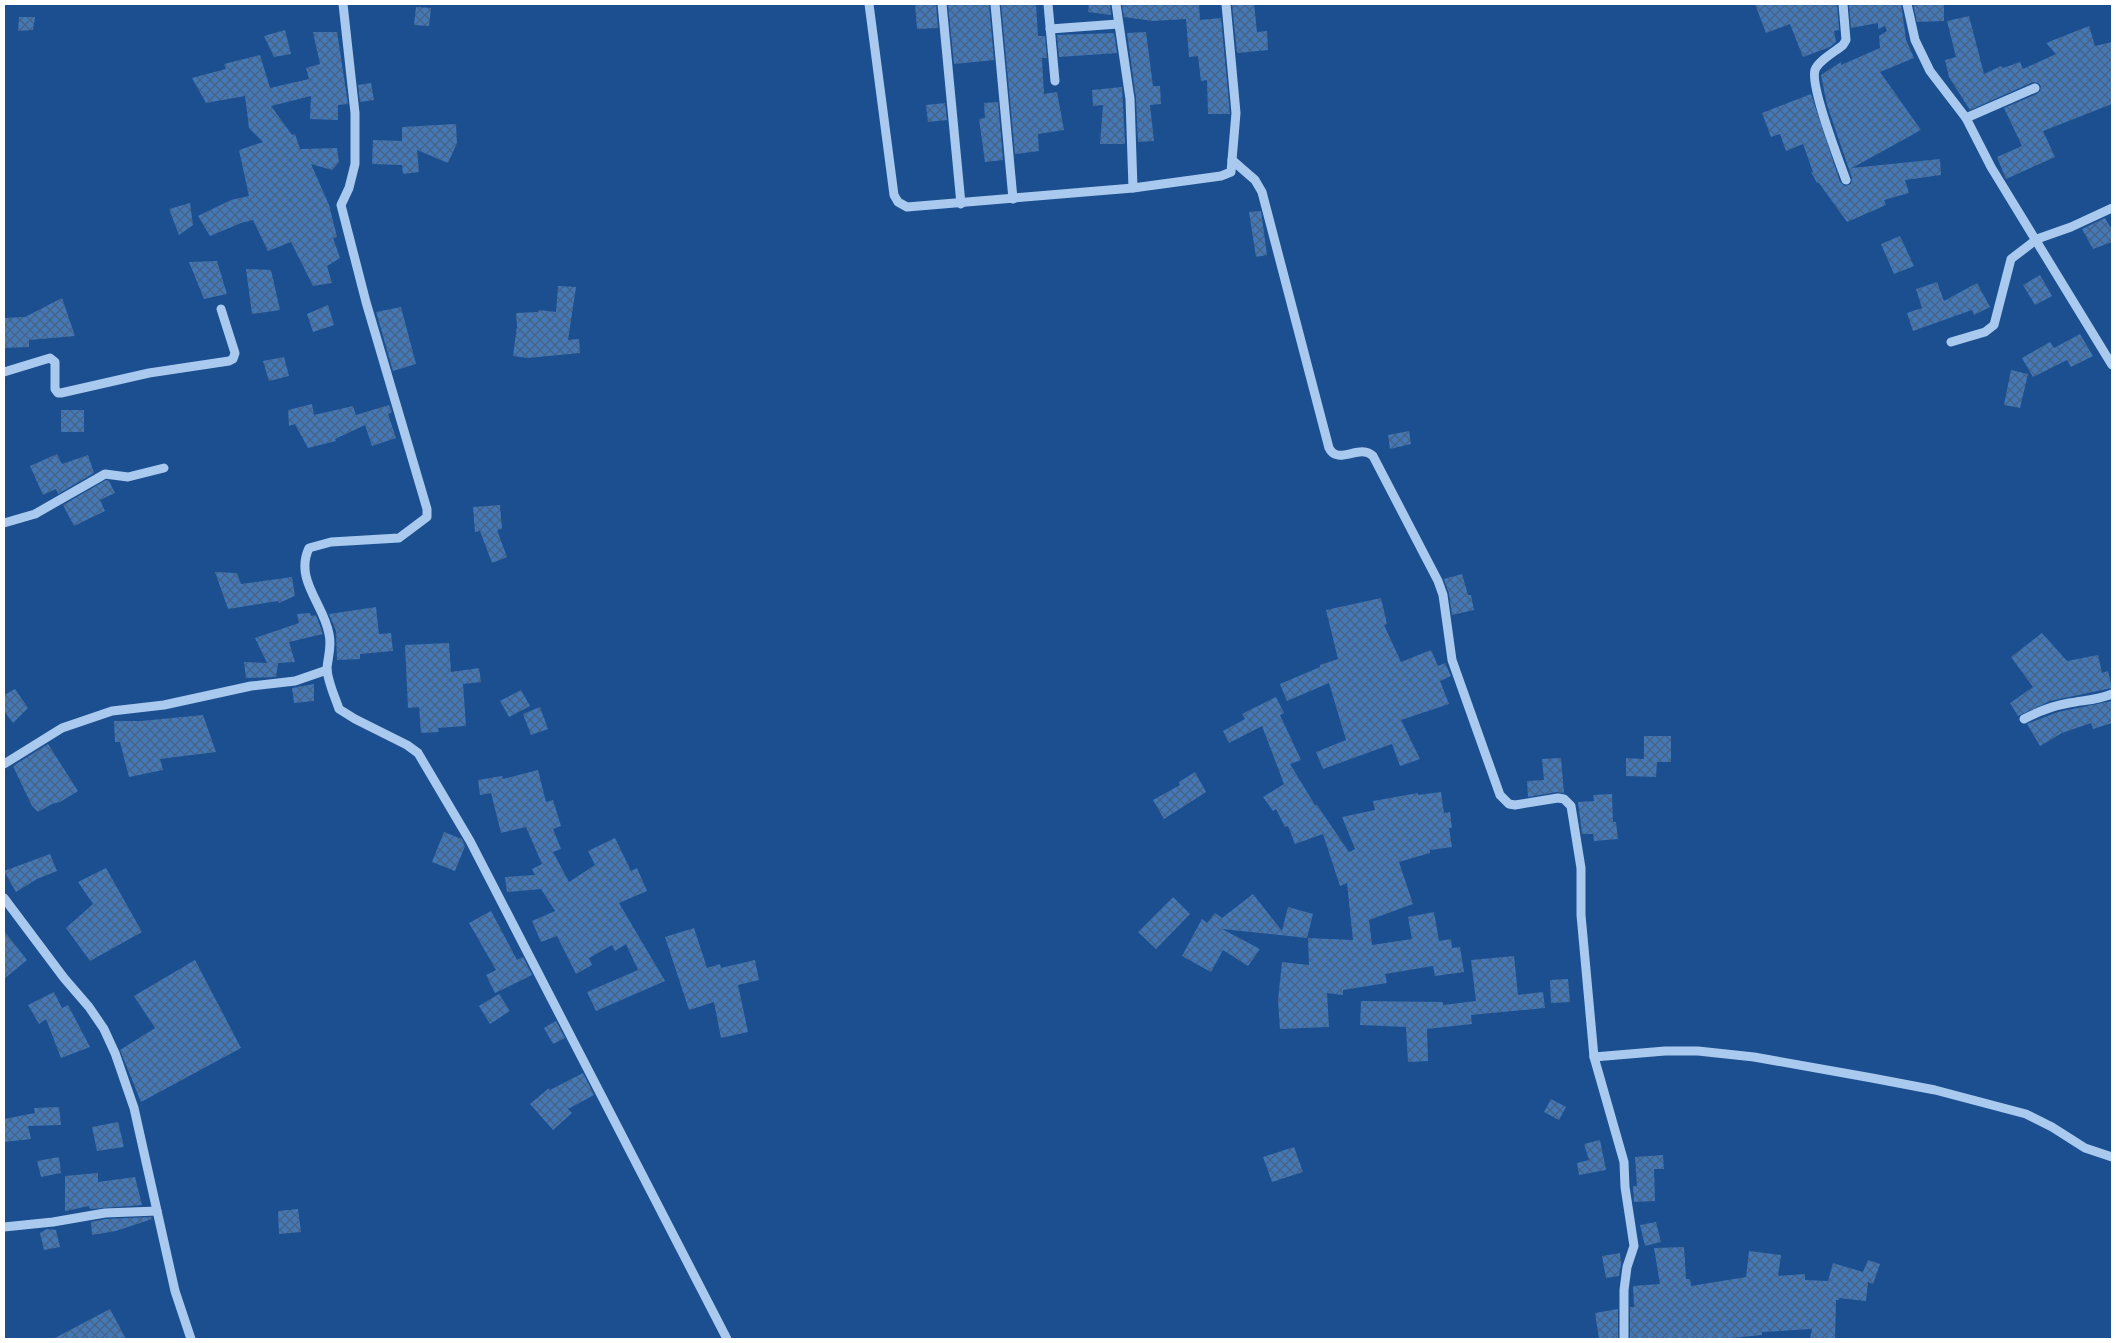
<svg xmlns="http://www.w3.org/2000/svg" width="2116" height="1343" viewBox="0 0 2116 1343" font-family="'Noto Sans',sans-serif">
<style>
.building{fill:url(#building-cross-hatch)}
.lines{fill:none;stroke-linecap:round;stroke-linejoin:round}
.minor{stroke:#a9c9ee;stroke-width:9}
</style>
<defs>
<pattern id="building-cross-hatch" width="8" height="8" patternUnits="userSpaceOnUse" patternTransform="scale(1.25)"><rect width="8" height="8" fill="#4478b7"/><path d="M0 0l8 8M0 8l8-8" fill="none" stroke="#486282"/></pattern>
</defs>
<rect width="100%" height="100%" fill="#1b4f8f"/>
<g class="building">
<polygon points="915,4 936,4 938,28 917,29"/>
<polygon points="948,4 989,4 994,60 954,64"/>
<polygon points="1001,4 1036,4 1038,36 1045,36 1047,58 1042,58 1044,94 1057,92 1064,130 1038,134 1039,151 1015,154"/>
<polygon points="1089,4 1110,4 1111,15 1088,12"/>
<polygon points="1122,4 1199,4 1200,20 1221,18 1230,114 1208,114 1207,80 1201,81 1198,56 1189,57 1186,19 1153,21 1124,17"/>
<polygon points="1232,4 1254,4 1257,32 1267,31 1268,50 1237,53"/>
<polygon points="1755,4 1837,4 1839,30 1834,31 1836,42 1830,47 1803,57 1790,24 1766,33"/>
<polygon points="1849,4 1901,4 1906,40 1914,58 1880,72 1921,130 1852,168 1940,159 1941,175 1905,180 1909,193 1884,200 1886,205 1847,222 1819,183 1817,183 1811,172 1813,172 1803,144 1786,151 1780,134 1771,137 1762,113 1811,94 1840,182 1845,186 1851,184 1852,178 1827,105 1821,75 1841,62 1841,65 1880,48 1879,36 1887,31 1885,26 1878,29 1878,23 1851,28"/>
<polygon points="1913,4 1944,4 1944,21 1917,22"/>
<polygon points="416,7 431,8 429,26 414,25"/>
<polygon points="1969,16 1984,74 2001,66 2003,68 2020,62 2023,69 2056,54 2046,43 2089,26 2095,46 2112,42 2112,104 2043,131 2055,157 2006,179 1997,157 2022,146 2004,108 2037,94 2040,91 2041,86 2038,83 2033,82 1970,110 1949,77 1945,60 1956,57 1947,21"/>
<polygon points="19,17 35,17 33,30 18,31"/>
<polygon points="285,30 291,54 274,57 264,36"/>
<polygon points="313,32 337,32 348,104 338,105 338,120 310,119 311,96 271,106 292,135 295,134 300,149 337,148 339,162 332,170 311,164 329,205 337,237 333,238 340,258 327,266 332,283 313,286 291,242 268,251 253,220 241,223 210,236 198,216 231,200 249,196 239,150 263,142 249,128 245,96 206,103 192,78 226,69 224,64 260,55 270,88 309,79 306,68 320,64"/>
<polygon points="1146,32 1153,86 1160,86 1161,104 1150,105 1154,141 1138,142 1136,98 1127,33"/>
<polygon points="1114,33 1117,53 1059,57 1057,35"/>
<polygon points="371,83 374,100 360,102 358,85"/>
<polygon points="1122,87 1125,144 1100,144 1103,105 1093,106 1092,90"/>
<polygon points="998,102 1003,160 985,162 979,119 985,118 984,103"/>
<polygon points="945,103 947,120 928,122 926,105"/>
<polygon points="456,124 457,143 448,163 417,150 419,172 403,174 402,165 372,164 373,140 402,141 402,127"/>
<polygon points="190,203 193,225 179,235 169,209"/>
<polygon points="1261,211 1267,255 1256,257 1249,212"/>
<polygon points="2105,218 2112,230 2112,242 2093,249 2082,229"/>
<polygon points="1900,236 1914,266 1894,274 1881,244"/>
<polygon points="217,261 227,294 204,299 189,262"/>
<polygon points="246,269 271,270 280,310 252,314"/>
<polygon points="2040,275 2052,296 2035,305 2023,285"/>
<polygon points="1937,282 1944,301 1977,283 1990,307 1974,315 1972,310 1913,331 1907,313 1922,308 1916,289"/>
<polygon points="558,286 576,287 568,340 579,339 580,353 528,358 513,356 517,326 516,313 538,312 539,310 556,312"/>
<polygon points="62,298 75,336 29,340 29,347 4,348 4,318 25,317"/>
<polygon points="328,305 334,325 313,332 307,314"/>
<polygon points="401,307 416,364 393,371 376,312"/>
<polygon points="2080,334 2093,356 2071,367 2067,360 2033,377 2022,358 2050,342 2054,348"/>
<polygon points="284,357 289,376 269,381 263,361"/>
<polygon points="2011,370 2028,374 2020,408 2004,405"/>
<polygon points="312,404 314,415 353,406 356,415 389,405 392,412 388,414 396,438 372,446 365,425 335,439 336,441 308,448 295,424 289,426 288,410"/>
<rect x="61" y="410" width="23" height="22"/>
<polygon points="1409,431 1411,444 1390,449 1388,435"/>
<polygon points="57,454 62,464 88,455 94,473 58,494 56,489 43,495 30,466"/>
<polygon points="106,480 109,481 115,493 100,500 105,511 74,526 63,505"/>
<polygon points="500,505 502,529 497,530 507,557 492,563 480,531 475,532 473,507"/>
<polygon points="215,572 237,573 241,584 292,577 295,596 279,603 278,601 228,609"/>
<polygon points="1462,574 1468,595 1471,595 1474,610 1452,615 1449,594 1444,579"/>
<polygon points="1381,598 1387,624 1384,625 1401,662 1431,650 1438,666 1445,663 1451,676 1440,681 1449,704 1401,720 1420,759 1400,766 1392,744 1323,769 1316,752 1346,740 1329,683 1287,701 1280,684 1320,667 1320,665 1338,659 1326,610"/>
<polygon points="376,607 379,634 391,633 393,651 360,654 360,659 337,660 336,631 329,614"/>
<polygon points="310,613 311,616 316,615 323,634 289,642 295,662 278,663 276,677 246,678 244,662 267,663 255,638 299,623 297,614"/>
<polygon points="2042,633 2067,661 2098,655 2102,673 2108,671 2112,688 2050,701 2018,716 2010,703 2033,687 2011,657"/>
<polygon points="449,643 451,672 479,668 481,682 463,684 466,726 438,728 439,732 421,733 419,707 408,708 405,645"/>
<polygon points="314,684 314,701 294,703 292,688"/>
<polygon points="15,689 28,708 13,723 4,711 4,695"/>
<polygon points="521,690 530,706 509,717 500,701"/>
<polygon points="1276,697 1284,713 1280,715 1301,760 1290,764 1315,805 1317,805 1349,852 1355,849 1342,817 1375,810 1373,801 1418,793 1418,795 1441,792 1444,813 1450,812 1452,828 1449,828 1452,847 1430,850 1430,853 1399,862 1413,904 1369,920 1372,945 1412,939 1408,917 1434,912 1439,941 1451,939 1452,948 1460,947 1464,972 1435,976 1433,966 1385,974 1387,983 1343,990 1343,995 1327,993 1329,1027 1280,1029 1278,1000 1282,962 1309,965 1308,938 1353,940 1347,883 1340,886 1323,834 1295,844 1288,826 1285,827 1276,809 1273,811 1263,797 1284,784 1262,726 1229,743 1223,731 1245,719 1242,714"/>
<polygon points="2112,701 2112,723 2093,729 2091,723 2062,733 2040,746 2027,724 2058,712"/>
<polygon points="540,707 548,729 531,735 523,714"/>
<polygon points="203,715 216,752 160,759 163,770 129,777 120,742 115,742 114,721 141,721"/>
<polygon points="1644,736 1671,736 1671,762 1657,762 1656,777 1626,776 1626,758 1644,759"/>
<polygon points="48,744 78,791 60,802 52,804 38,812 32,806 13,766"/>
<polygon points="1561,758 1564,793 1557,792 1528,797 1527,781 1544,780 1542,759"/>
<polygon points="538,770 546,802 553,800 561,826 553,829 561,849 553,852 569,882 595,865 588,851 615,838 631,871 637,868 647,891 619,903 665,981 596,1011 587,992 638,970 626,944 615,951 612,945 589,958 592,965 576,974 557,936 541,942 532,921 555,911 541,889 507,892 505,877 535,875 532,869 542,864 526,827 501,833 491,793 480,795 478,780 502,776 503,779"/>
<polygon points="1195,772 1206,792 1164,819 1153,800 1180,785 1179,782"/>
<polygon points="1612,794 1613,822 1616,822 1618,839 1594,841 1593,834 1582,834 1578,802 1594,801 1593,795"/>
<polygon points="444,832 462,839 465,846 455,871 432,862"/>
<polygon points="50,854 57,871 37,879 16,892 4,871"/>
<polygon points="106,868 142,932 90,961 66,928 93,904 78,882"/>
<polygon points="1253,894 1282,931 1288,907 1313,914 1307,938 1222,929 1260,949 1248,966 1223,950 1211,972 1182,956 1202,919 1207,923 1215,913 1222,918"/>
<polygon points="1173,897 1190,914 1156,949 1138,932"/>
<polygon points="491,911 517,960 523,957 532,975 495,993 486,975 496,970 469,923"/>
<polygon points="694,928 707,968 720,964 721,968 755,960 759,980 738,985 748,1032 721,1038 714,1002 689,1010 665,937"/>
<polygon points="4,931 27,960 4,979"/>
<polygon points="1514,956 1518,995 1543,992 1545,1008 1471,1015 1472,1024 1427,1029 1428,1061 1408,1062 1406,1027 1360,1025 1361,1001 1443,1002 1443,1005 1476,1001 1471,960"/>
<polygon points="195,960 241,1048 141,1102 120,1050 155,1028 134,996"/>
<polygon points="1568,979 1570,1002 1551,1003 1550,980"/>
<polygon points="54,992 62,1008 68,1005 90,1047 61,1058 46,1019 39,1024 28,1005"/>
<polygon points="499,994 510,1011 490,1024 479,1006"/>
<polygon points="556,1021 565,1038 553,1044 544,1028"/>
<polygon points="583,1073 594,1095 568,1109 572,1113 553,1130 530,1104 549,1088 550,1090"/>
<polygon points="1551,1099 1566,1107 1559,1120 1544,1112"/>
<polygon points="59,1107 61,1125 28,1126 31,1139 4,1142 4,1119 35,1113 34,1108"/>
<polygon points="118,1122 124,1147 97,1151 92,1127"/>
<polygon points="1600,1140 1606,1170 1579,1175 1577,1163 1589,1160 1584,1144"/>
<polygon points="1294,1147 1303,1172 1272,1182 1263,1157"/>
<polygon points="1663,1155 1664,1169 1654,1169 1655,1201 1634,1202 1633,1186 1637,1186 1635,1157"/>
<polygon points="59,1157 61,1173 41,1177 37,1161"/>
<polygon points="98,1173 98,1182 135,1177 142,1205 90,1209 89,1206 65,1211 65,1176"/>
<polygon points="298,1209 301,1232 279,1234 278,1211"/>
<polygon points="151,1217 152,1219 116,1231 92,1235 91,1222 106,1219"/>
<polygon points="1656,1222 1661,1242 1645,1246 1640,1225"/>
<polygon points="47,1229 56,1230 60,1247 44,1250 40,1233"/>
<polygon points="1684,1247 1686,1279 1690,1279 1691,1286 1746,1277 1749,1251 1781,1255 1778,1276 1805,1274 1805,1280 1828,1281 1833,1263 1863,1272 1868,1260 1880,1264 1873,1284 1868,1282 1866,1301 1839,1298 1839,1300 1836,1300 1835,1339 1810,1339 1812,1329 1762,1332 1762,1335 1722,1339 1630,1339 1630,1307 1634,1307 1633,1286 1660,1284 1654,1248"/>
<polygon points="1620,1253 1621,1264 1619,1276 1606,1278 1602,1256"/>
<polygon points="110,1309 126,1339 53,1339"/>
<polygon points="1618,1309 1618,1339 1599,1339 1595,1313"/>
</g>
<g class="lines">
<g class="minor">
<path d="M343,4L355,113V164L349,188L341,205L366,302L427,509V517L399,538L331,542L309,548C294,580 324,604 329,634C332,647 328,656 327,668C327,680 335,697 339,709L355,719L407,745L418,753L470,841L727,1339"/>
<polyline points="869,4 894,195 898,202 907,207 1133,188 1221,176 1231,172 1236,113 1226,4"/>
<polyline points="942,4 961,204"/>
<polyline points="995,4 1013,199"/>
<polyline points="1048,4 1055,81"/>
<polyline points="1116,4 1130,99 1133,188"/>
<path d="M1843,4L1846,40L1843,45C1836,51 1818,61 1815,70C1810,86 1839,161 1846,180"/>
<polyline points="1907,4 1915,40 1930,71 1966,118 1991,167 2112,365"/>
<polyline points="1050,29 1118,24"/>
<polyline points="1966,118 2035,88"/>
<path d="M1232,160L1255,180L1262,192L1329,448C1338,466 1360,443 1373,456L1438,581L1443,595L1452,660L1500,795L1509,804L1515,805L1558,798L1564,799L1571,806L1581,868V915L1594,1057L1624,1162L1625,1187L1634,1246L1627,1267L1624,1290V1339"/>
<polyline points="1951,342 1985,332 1994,325 2011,259 2037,239 2071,227 2112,208"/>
<polyline points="4,372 50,358 55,362 55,389 58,393 61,393 149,373 229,361 233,359 235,353 221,309"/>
<polyline points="4,523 35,514 105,474 128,477 164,468"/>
<path d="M2024,719C2039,711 2052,706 2069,703C2085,700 2097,700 2112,694"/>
<polyline points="4,764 62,728 112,711 164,705 251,686 295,681 327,670"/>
<polyline points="4,898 64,978 89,1007 104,1029 115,1053 134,1108 175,1291 191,1339"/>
<polyline points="1594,1057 1665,1051 1698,1051 1754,1057 1872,1078 1935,1090 2026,1114 2052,1127 2085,1148 2112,1157"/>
<polyline points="4,1227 53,1222 105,1213 157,1211"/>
</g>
</g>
<rect width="2116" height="1343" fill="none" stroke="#ffffff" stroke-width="10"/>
</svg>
